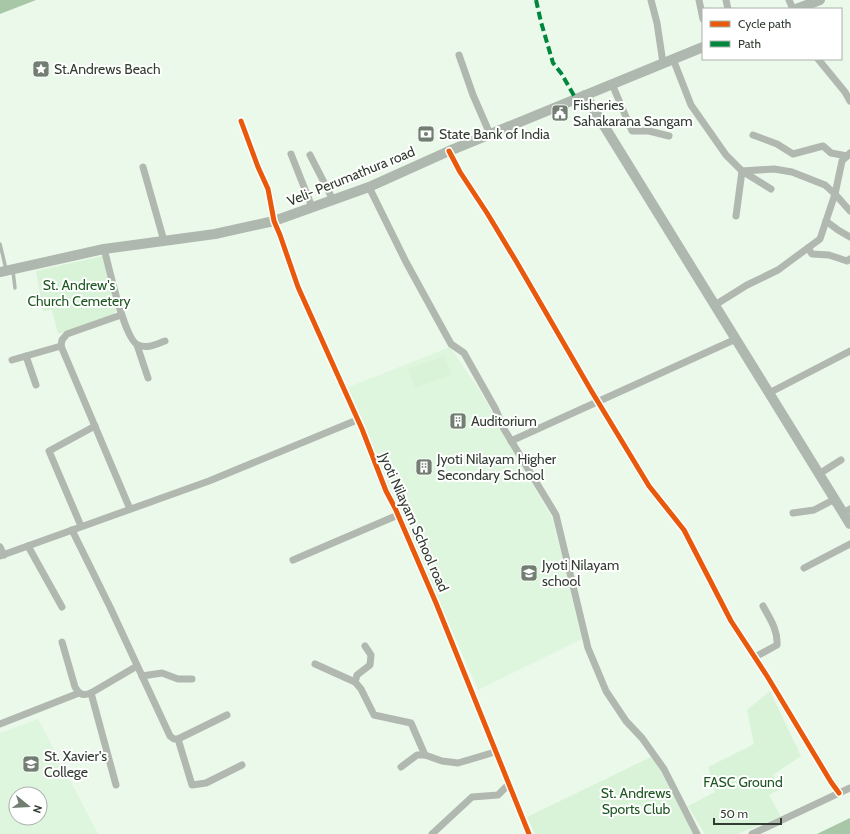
<svg xmlns="http://www.w3.org/2000/svg" width="850" height="834" viewBox="0 0 850 834" font-family="Cabin,sans-serif">
<style>
.built{fill:#def6de;fill-rule:evenodd}
.green{fill:#d8f3d7}
.water{fill:#a7c7a7}
.lines{fill:none;stroke-linecap:round;stroke-linejoin:round}
.service{stroke:#b1b8b0;stroke-width:3.5}
.minor{stroke:#b1b8b0;stroke-width:7}
.secondary{stroke:#afb8ae;stroke-width:10}
.quiet{stroke:#00873e;stroke-width:4;stroke-dasharray:8 4;stroke-linecap:butt}
.cycleway-casing{stroke:#fff;stroke-width:8}
.cycleway{stroke:#e8590c;stroke-width:5}
.labels{text-anchor:middle;dominant-baseline:central;stroke-width:4;stroke-linejoin:round;paint-order:stroke}
.poi-label{font-size:14px;fill:#323c32;stroke:#fff;text-anchor:start}
.street-label{font-size:14px;fill:#323c32;stroke:#fff}
.park-label{font-size:14px;fill:#1e5722;stroke:#fff}
</style>
<rect width="100%" height="100%" fill="#ebf9ea"/>
<g class="built">
<polygon points="450,347 480,391 553,520 582,639 478,690 346,388"/>
<path d="M38,719L98,834H0V733ZM16,794H40V818H16Z"/>
</g>
<g class="green">
<polygon points="103,256 116,311 110,317 58,334 52,310 43,311 36,271"/>
<polygon points="444,356 451,375 415,388 408,369"/>
<polygon points="770,691 801,756 773,775 781,789 769,795 781,817 737,834 705,834 688,806 715,792 708,767 754,744 747,710"/>
<polygon points="653,756 693,834 535,834 527,817"/>
</g>
<g class="water">
<polygon points="0,0 36,0 0,14"/>
<polygon points="850,818 850,834 817,834"/>
</g>
<g class="lines">
<g class="service">
<polyline points="0,244 6,269"/>
<polyline points="13,271 15,288"/>
</g>
<g class="minor">
<polyline points="651,0 657,23 663,63"/>
<polyline points="699,0 703,19"/>
<polyline points="726,0 728,9"/>
<polyline points="789,0 793,9"/>
<polyline points="459,55 473,95 490,134"/>
<polyline points="673,59 691,105 726,155 742,171 774,169 792,172 825,185 835,194 850,211"/>
<polyline points="818,59 845,92 850,101"/>
<polyline points="612,84 632,131 649,131 669,136"/>
<polyline points="241,121 258,167 268,189 274,221 280,235 298,287 362,429 386,491 395,508 436,603 529,834"/>
<polyline points="753,135 777,144 793,154 823,146 831,153 847,156"/>
<polyline points="449,151 460,172 487,213 516,261 592,392 649,486 684,530 731,621 767,676 831,782 839,793"/>
<polyline points="291,154 312,207"/>
<polyline points="310,155 333,200"/>
<polyline points="143,167 164,241"/>
<polyline points="369,187 406,262 451,344 464,353 495,408 504,429 556,515 588,648 606,691 626,721 642,738 664,769 697,834"/>
<polyline points="736,216 742,171 771,189"/>
<polyline points="826,221 838,230 850,237"/>
<polyline points="808,248 812,254 829,255 847,261 850,259"/>
<path d="M104,249C109,266 124,340 138,345C148,349 156,344 165,341"/>
<polyline points="715,305 747,285 778,270 820,239 835,194 842,161 850,153"/>
<polyline points="121,315 67,334 62,340 61,346 130,509"/>
<polyline points="137,345 148,378"/>
<polyline points="26,356 36,385"/>
<polyline points="12,360 61,346"/>
<polyline points="769,393 850,351"/>
<polyline points="511,441 736,339"/>
<polyline points="819,474 841,460"/>
<polyline points="793,513 814,510 835,499"/>
<polyline points="843,513 850,509"/>
<polyline points="81,526 49,451 95,426"/>
<polyline points="72,530 110,607 170,736 174,739 178,739 227,715"/>
<polyline points="28,546 62,607"/>
<polyline points="0,547 4,555"/>
<polyline points="0,556 209,481 357,420"/>
<polyline points="293,560 398,515"/>
<polyline points="804,568 850,544"/>
<path d="M62,642L75,687C80,695 83,696 91,693L137,666"/>
<path d="M755,657L777,645C778,630 770,619 763,606"/>
<polyline points="315,664 355,682 361,689 374,715 411,723 425,755 442,761 458,763 495,752"/>
<polyline points="142,676 162,673 178,679 192,679"/>
<polyline points="355,682 357,675 370,665 371,655 365,646"/>
<polyline points="91,693 116,785"/>
<polyline points="0,724 79,693"/>
<polyline points="178,739 192,785 206,783 242,765"/>
<polyline points="401,767 417,755 425,755"/>
<polyline points="432,834 472,797 498,795 508,785"/>
<polyline points="752,834 850,788"/>
</g>
<g class="secondary">
<polyline points="796,9 820,0"/>
<polyline points="585,95 850,524"/>
<polyline points="0,272 104,249 215,234 274,221 369,187 449,151 703,47"/>
</g>
<polyline class="quiet" points="536,0 541,22 553,63 561,73 576,99"/>
<g class="cycleway-casing">
<g id="cycleway">
<polyline points="241,121 258,167 268,189 274,221 280,235 298,287 362,429 386,491 395,508 436,603 529,834"/>
<polyline points="449,151 460,172 487,213 516,261 592,392 649,486 684,530 731,621 767,676 831,782 839,793"/>
</g>
</g>
<use href="#cycleway" class="cycleway"/>
</g>
<defs>
<g id="sight-square" transform="scale(0.9)"><rect x="-9" y="-9" width="18" height="18" rx="4" fill="#737e72" stroke="#fff"/><path d="M0-6L1.8-2.2L6-1.7L2.9 1.2L3.7 5.4L0 3.3L-3.7 5.4L-2.9 1.2L-6-1.7L-1.8-2.2Z" fill="#fff"/></g>
<g id="civic-square" transform="scale(0.9)"><rect x="-9" y="-9" width="18" height="18" rx="4" fill="#737e72" stroke="#fff"/><path d="M-.6-6.5H3V-4.5H.6V-3L4-1V1h2V6H-6V1h2V-1L-.6-3ZM-1.2 2.5V6h2.4V2.5Z" fill="#fff"/></g>
<g id="bank-square" transform="scale(0.9)"><rect x="-9" y="-9" width="18" height="18" rx="4" fill="#737e72" stroke="#fff"/><path d="M-6-4H6V4H-6ZM0-2.3a2.3 2.3 0 1 0 0 4.6a2.3 2.3 0 1 0 0-4.6Z" fill="#fff"/></g>
<g id="building-square" transform="scale(0.9)"><rect x="-9" y="-9" width="18" height="18" rx="4" fill="#737e72" stroke="#fff"/><path d="M-4-6H4V6H1V3H-1V6H-4ZM-2.5-4.3h1.7v1.8h-1.7ZM.8-4.3h1.7v1.8H.8ZM-2.5-1h1.7V.8h-1.7ZM.8-1h1.7V.8H.8Z" fill="#fff"/></g>
<g id="school-square" transform="scale(0.9)"><rect x="-9" y="-9" width="18" height="18" rx="4" fill="#737e72" stroke="#fff"/><path d="M0-5L7-2L0 1L-7-2ZM-4 1L0 2.5L4 1V4Q0 6-4 4Z" fill="#fff"/></g>
<g id="university-square" transform="scale(0.9)"><rect x="-9" y="-9" width="18" height="18" rx="4" fill="#737e72" stroke="#fff"/><path d="M0-5L7-2L0 1L-7-2ZM-4 1L0 2.5L4 1V4Q0 6-4 4Z" fill="#fff"/></g>
</defs>
<g fill-rule="evenodd">
<use href="#sight-square" x="41" y="69"/>
<use href="#civic-square" x="560" y="113"/>
<use href="#bank-square" x="426" y="134"/>
<use href="#building-square" x="458" y="421"/>
<use href="#building-square" x="424" y="467"/>
<use href="#school-square" x="529" y="573"/>
<use href="#university-square" x="31" y="764"/>
</g>
<g class="labels">
<g class="poi-label">
<text x="54" y="69">St.Andrews Beach</text>
<text x="573" y="105">Fisheries<tspan x="573" dy="16">Sahakarana Sangam</tspan></text>
<text x="439" y="134">State Bank of India</text>
<text x="471" y="421">Auditorium</text>
<text x="437" y="459">Jyoti Nilayam Higher<tspan x="437" dy="16">Secondary School</tspan></text>
<text x="542" y="565">Jyoti Nilayam<tspan x="542" dy="16">school</tspan></text>
<text x="44" y="756">St. Xavier's<tspan x="44" dy="16">College</tspan></text>
</g>
<g class="street-label">
<text transform="translate(351 176) rotate(-22)">Veli- Perumathura road</text>
<text transform="translate(414 522) rotate(66)">Jyoti Nilayam School road</text>
</g>
<g class="park-label">
<text x="79" y="285">St. Andrew's<tspan x="79" dy="16">Church Cemetery</tspan></text>
<text x="743" y="782">FASC Ground</text>
<text x="636" y="793">St. Andrews<tspan x="636" dy="16">Sports Club</tspan></text>
</g>
</g>
<rect x="702" y="8" width="140" height="52" fill="#ffffff" stroke="#adb1ad"/>
<rect x="710" y="21" width="20" height="6" fill="#e8590c" stroke="#adb1ad"/>
<text x="738" y="28" font-size="12" fill="#323c32">Cycle path</text>
<rect x="710" y="41" width="20" height="6" fill="#00873e" stroke="#adb1ad"/>
<text x="738" y="48" font-size="12" fill="#323c32">Path</text>
<g transform="translate(28 806) rotate(108)"><circle r="19" fill="#ffffff" stroke="#adb1ad"/>
<path d="M0-3L7 15L0 10L-7 15Z" fill="#737e72"/>
<text y="-6" font-size="11" font-weight="bold" text-anchor="middle" fill="#323c32">N</text>
</g>
<path d="M714 818v6h67v-6" fill="none" stroke="#323c32" stroke-width="2"/>
<text x="720" y="818" font-size="12" fill="#323c32" stroke="#ffffff" stroke-width="3" paint-order="stroke">50 m</text>
</svg>
